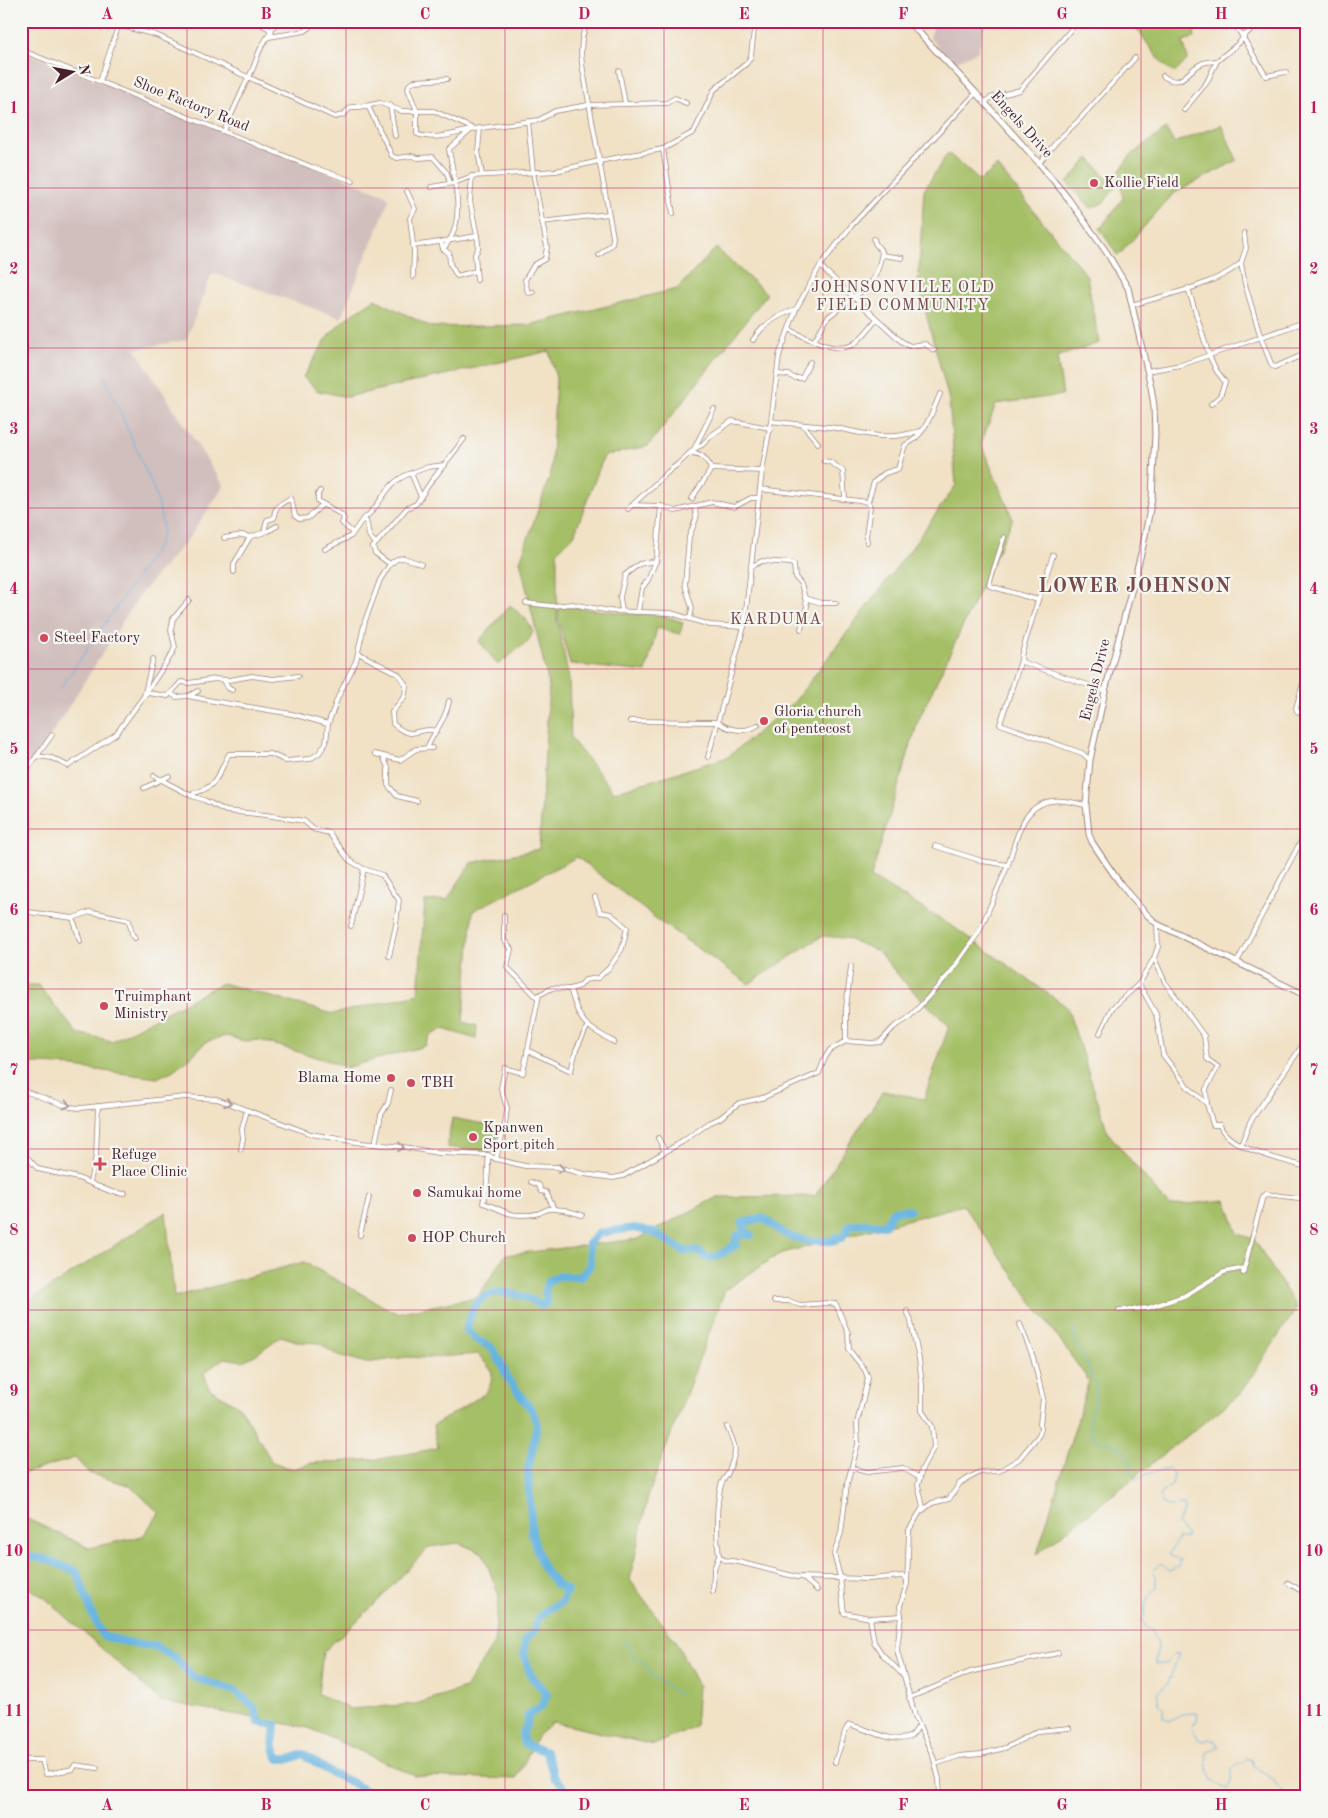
<svg xmlns="http://www.w3.org/2000/svg" width="1328" height="1818" viewBox="0 0 1328 1818" font-family="'Old Standard TT',serif">
<style>
.industrial{fill:#d1bfbd}
.green{fill:#a5bf66;stroke:#786f48;fill-rule:evenodd}
.lines{fill:none;stroke-linecap:round;stroke-linejoin:round}
.stream{stroke:#66b4e0;stroke-width:1}
.river{stroke:#66b4e0;stroke-width:8}
.minor-casing{stroke:#9e8078;stroke-width:5.5}
.tertiary-casing{stroke:#9e8078;stroke-width:7}
.minor{stroke:#fff;stroke-width:4}
.tertiary{stroke:#fff;stroke-width:5}
.oneway{stroke:#ae9aa0}
.grid{fill:none;stroke:#c2185b;stroke-width:1;stroke-opacity:0.55}
.poi-dot{fill:#d1495b;stroke:#f6f6f2;stroke-width:2}
.labels{text-anchor:middle;dominant-baseline:central;stroke-width:4.5;stroke-linejoin:round;paint-order:stroke}
.street-label{font-size:15px;fill:#4a1f2b;stroke:#f6f6f2}
.poi-label{font-size:15px;fill:#4a1f2b;stroke:#f6f6f2;text-anchor:start}
.neighbourhood-label{font-size:16px;letter-spacing:1px;fill:#784948;stroke:#f6f6f2}
.district-label{font-size:20px;font-weight:bold;letter-spacing:1px;fill:#784948;stroke:#f6f6f2}
.neatline{fill:none;stroke:#c2185b;stroke-width:2}
.grid-label{font-size:16px;text-anchor:middle;font-weight:bold;fill:#c2185b}
</style>
<rect width="100%" height="100%" fill="#f6f6f2"/>
<filter id="ink" filterUnits="userSpaceOnUse"><feTurbulence type="fractalNoise" baseFrequency=".02" numOctaves="2"/><feDisplacementMap in="SourceGraphic" scale="10" xChannelSelector="R" yChannelSelector="G"/><feConvolveMatrix kernelMatrix="1 2 1 2 8 2 1 2 1" color-interpolation-filters="sRGB"/></filter>
<filter id="wash" filterUnits="userSpaceOnUse"><feTurbulence type="fractalNoise" baseFrequency=".0096" numOctaves="4" result="noise"/><feDisplacementMap in="SourceGraphic" scale="20" xChannelSelector="R" yChannelSelector="G"/><feGaussianBlur stdDeviation="1.12" result="paint"/><feColorMatrix in="noise" values="0 0 0 0 0 0 0 0 0 0 0 0 0 0 0 0 0 1.4 0 .05"/><feComposite in="paint" operator="in"/></filter>
<g filter="url(#wash)">
<rect width="100%" height="100%" fill="#f1e1c5"/>
<g class="industrial">
<polygon points="935,21 986,21 978,51 953,63 930,38"/>
<polygon points="21,51 384,194 389,198 388,203 341,318 212,273 186,340 135,349 224,486 189,538 140,594 21,782"/>
</g>
<g class="green">
<path d="M1143,21H1203L1195,27L1194,38L1183,41L1188,59L1175,73C1160,65 1146,41 1136,27Z"/>
<polygon points="1221,125 1237,160 1173,194 1118,256 1100,229 1123,198 1119,172 1130,156 1166,129 1174,143"/>
<path d="M948,153L980,181L997,166L1087,276L1099,343L1057,357L1063,395L996,404L981,444L1013,519L918,721L871,877L955,928L1067,1007L1108,1133L1169,1206L1226,1200L1238,1234L1254,1239L1297,1308L1239,1395L1037,1554L1089,1381L963,1205L779,1254L725,1290L648,1496L630,1580L676,1642L698,1686L695,1726L654,1745L553,1722L538,1735L516,1779L415,1776L309,1728L161,1701L45,1598L21,1583V1516L89,1548L143,1536L159,1513L131,1486L89,1473L75,1458L21,1474V1306L166,1212L174,1297L304,1262L396,1313L478,1297L505,1255L638,1239L717,1197L815,1196L883,1091L924,1099L949,1026L903,981L878,951L845,938L822,936L749,984L659,921L577,857L473,911L463,1022L477,1026L476,1039L443,1029L431,1034L425,1046L345,1068L342,1065L259,1040L244,1041L226,1036L206,1042L191,1057L172,1071L157,1078L59,1065L21,1063V985H38L77,1033L112,1041L222,983L333,1014L418,994L425,901L447,900L471,863L539,849L549,686L520,561L551,473L556,378L549,351L347,397L318,391L303,377L329,335L345,319L375,299L431,327L529,325L677,289L716,248L767,294L648,446L604,456L574,535L557,552V620L569,679L571,739L614,792L728,757L795,701L916,542L956,485L949,400L918,283L924,190ZM281,1336L300,1342L319,1343L335,1354L366,1363L407,1357L426,1358L478,1354L492,1371L491,1383L486,1393L433,1426L438,1448L380,1459L312,1463L293,1469L272,1462L241,1408L209,1388L204,1373L224,1358L243,1361L255,1355ZM458,1543L483,1553L499,1596L494,1643L465,1688L416,1704L350,1709L318,1694L323,1652L374,1605L429,1547Z"/>
<polygon points="1089,158 1116,187 1103,203 1091,208 1067,183"/>
<polygon points="510,605 526,619 533,632 528,641 498,665 479,641"/>
<polygon points="559,606 636,614 657,614 683,622 680,634 657,628 646,672 570,664 558,618"/>
<polygon points="452,1118 500,1127 494,1153 447,1147"/>
</g>
<g class="lines">
<g class="stream">
<polyline points="60,689 158,546 163,531 159,505 155,492 104,375"/>
<path d="M1074,1328C1075,1335 1075,1342 1078,1347C1079,1352 1084,1356 1086,1361C1088,1365 1088,1371 1091,1375C1092,1379 1095,1382 1096,1385C1099,1401 1081,1424 1095,1438C1099,1443 1104,1441 1109,1442C1125,1446 1133,1463 1133,1478L1140,1479L1146,1474L1169,1469L1174,1474L1172,1485L1163,1491L1159,1496L1162,1503C1171,1509 1175,1504 1184,1505L1185,1509L1177,1523L1187,1536L1186,1538H1178L1169,1555L1180,1560L1178,1567L1170,1571L1161,1564L1153,1571L1156,1580V1587C1147,1598 1144,1604 1144,1617L1142,1619L1146,1628L1152,1630L1154,1639L1157,1640C1160,1648 1154,1655 1156,1664C1170,1666 1167,1660 1175,1654H1179L1168,1684L1157,1692L1159,1704L1164,1708V1718L1169,1721L1182,1714L1198,1713L1197,1720L1192,1727L1198,1739L1205,1741L1208,1739L1216,1741L1219,1746L1207,1753C1204,1767 1212,1785 1227,1789L1231,1782L1232,1769L1236,1765L1244,1763L1247,1758L1252,1760L1254,1766L1273,1780L1286,1797"/>
<polyline points="621,1642 627,1643 635,1660 642,1660 651,1675 680,1695"/>
</g>
<g class="river">
<polyline points="21,1555 42,1559"/>
<path d="M39,1558L49,1560L77,1572L92,1614L103,1636L135,1644L155,1646L175,1658L193,1677L237,1692L254,1707L258,1722L276,1725C273,1739 271,1746 279,1759H290L303,1754L333,1774L351,1782L367,1792L378,1794V1797"/>
<path d="M566,1797L562,1785L554,1777L546,1752L524,1744L522,1733L527,1725L528,1715L541,1707L547,1694L531,1676L524,1655L525,1640L535,1630L538,1618L549,1609L562,1602L567,1590L557,1585L542,1566L532,1534L528,1471L537,1425L532,1410L509,1381L501,1363L491,1347L477,1340L466,1330C469,1322 471,1310 476,1304C493,1284 523,1294 542,1306L547,1302L545,1292L548,1281L558,1276L581,1277L590,1265L589,1243L599,1233L634,1228L653,1232L684,1251H698L706,1257H716L736,1245L735,1241L738,1235H751L744,1229L742,1223L763,1218L786,1235L807,1241H835V1237L842,1238L850,1225C862,1222 873,1225 885,1225L893,1211L910,1210"/>
</g>
</g>
</g>
<g filter="url(#ink)">
<g class="lines">
<g class="minor-casing">
<g id="minor">
<polyline points="255,21 268,28 272,33"/>
<polyline points="1233,21 1266,76 1286,72"/>
<path d="M588,22C581,34 580,51 582,64L613,237L612,244L599,255"/>
<polyline points="118,25 156,35 335,117 343,115 351,107 359,107 380,103 402,111 434,111 474,129 539,120 555,111 588,105 667,103 675,98 686,103"/>
<polyline points="269,37 305,31 309,28"/>
<polyline points="21,50 312,167 353,181"/>
<polyline points="619,71 625,103"/>
<path d="M1163,76C1182,89 1185,72 1201,64C1206,61 1212,62 1217,61"/>
<path d="M447,79L415,81L409,85L408,89L417,111V134C433,141 457,133 474,129"/>
<polyline points="100,81 120,21"/>
<polyline points="985,103 990,98 1020,90 1078,21"/>
<polyline points="390,105 395,136"/>
<polyline points="368,106 392,156 397,158 412,156 418,158 433,157 447,173 450,183"/>
<polyline points="1184,110 1207,82 1217,61 1239,43 1246,34 1262,21"/>
<polyline points="528,121 533,172 547,247 545,259 534,265 525,280 528,293 533,292"/>
<polyline points="480,128 478,151 482,175"/>
<path d="M224,131L248,78C255,68 256,56 262,46C267,37 272,31 276,21"/>
<polyline points="663,149 673,214"/>
<polyline points="1039,163 1057,141 1077,122 1135,58"/>
<polyline points="431,187 454,183 472,176 556,171 599,161 663,149 694,132 714,90 747,63 751,56 755,21"/>
<polyline points="407,191 415,209 410,218 414,252 413,277"/>
<polyline points="542,222 608,214"/>
<polyline points="1244,233 1246,248 1241,263 1245,284 1261,338 1272,366 1275,367 1307,353"/>
<path d="M477,236C478,242 480,249 475,254L477,280"/>
<polyline points="441,242 443,249 449,253 450,264 457,276 476,271"/>
<polyline points="413,246 477,236 470,201 472,176"/>
<path d="M443,249C468,222 454,182 449,149L470,131"/>
<polyline points="882,255 902,258"/>
<polyline points="820,266 901,341 910,346 925,344 934,350"/>
<polyline points="1188,288 1209,355 1216,370 1225,382 1220,396 1211,404"/>
<path d="M1132,305C1165,295 1216,285 1241,263"/>
<path d="M789,329C805,337 834,354 852,345C861,340 870,327 877,319"/>
<path d="M753,340C763,324 778,315 796,309"/>
<polyline points="814,341 828,317 866,288 875,276 879,266 882,252 875,243 874,239"/>
<polyline points="1147,371 1181,365 1307,321"/>
<polyline points="777,374 789,375 794,378 802,378 810,362"/>
<path d="M771,421C790,424 810,425 829,427C852,430 880,440 903,435C909,434 915,432 922,431"/>
<polyline points="803,425 818,443"/>
<polyline points="694,449 714,409"/>
<path d="M689,454C701,451 707,459 711,469"/>
<polyline points="824,461 830,462 843,471 845,499"/>
<polyline points="760,489 868,502"/>
<polyline points="320,491 318,494 318,501 342,515 344,519 342,523 353,533"/>
<polyline points="421,497 411,473 428,467 445,465"/>
<path d="M692,499C697,489 705,481 711,469L762,471"/>
<polyline points="632,505 661,506 675,511 712,502 734,507 751,498 759,498"/>
<polyline points="628,509 669,471 678,464 694,449 702,445 712,435 732,421 770,428"/>
<path d="M362,520C383,506 383,483 411,473"/>
<path d="M264,532L267,520L274,518C274,506 281,504 291,498L295,516L299,519L308,518L323,504"/>
<polyline points="1004,537 989,584 990,586 1038,600 1021,656 1022,662 1105,691"/>
<polyline points="224,538 242,535 250,537 268,531 277,526"/>
<path d="M867,542L866,536L870,507L868,502L874,482L885,473L898,469L905,445C925,437 932,412 940,394"/>
<path d="M325,549L351,536L362,520L366,521C370,532 365,535 376,543"/>
<polyline points="390,564 375,553 373,547 407,508 416,504 430,483 464,439"/>
<polyline points="752,566 762,561 790,563 794,565 795,577 801,584 805,598 821,603 836,603"/>
<polyline points="234,572 234,564 250,537"/>
<polyline points="1038,600 1053,555"/>
<polyline points="526,603 552,606 572,604 610,611 671,613 710,625 744,627"/>
<polyline points="622,611 620,597 625,575 639,564 656,561"/>
<polyline points="638,611 642,588 648,580 656,561 661,506"/>
<polyline points="690,619 692,608 685,585 689,537 696,519 695,506"/>
<polyline points="801,629 807,606 805,598"/>
<path d="M358,653L398,674L406,685L405,696L392,712L393,724C416,743 417,725 436,731"/>
<polyline points="1021,660 1000,724 1082,753 1090,760"/>
<polyline points="1307,669 1296,708 1297,711 1307,717"/>
<polyline points="224,680 228,688 232,690"/>
<polyline points="172,692 173,695 176,697 188,696 213,701 292,714 328,724 338,697 356,661 365,621 380,580 390,564 397,559 404,558 421,564"/>
<polyline points="146,693 172,654 175,647 171,630 173,619 189,600"/>
<polyline points="144,696 148,693 168,696 181,682 189,683 215,679 229,680 252,676 273,679 298,676"/>
<polyline points="188,696 198,691"/>
<path d="M630,721L718,722C729,731 746,733 758,725"/>
<path d="M427,748C434,731 446,720 449,701"/>
<polyline points="375,754 400,760 416,749 432,748"/>
<polyline points="36,756 52,758 68,766 116,734 144,696 153,659"/>
<polyline points="383,756 388,768 388,785 397,796 417,801"/>
<polyline points="708,757 744,627 762,471 771,421 779,356 796,309 820,266 852,225 976,93"/>
<path d="M154,776L192,796L194,793C218,787 218,774 229,754H271L286,761L310,759L319,753L326,743L328,724"/>
<polyline points="21,778 52,735"/>
<polyline points="144,788 169,776"/>
<polyline points="192,796 204,800 226,811 266,815 304,821 313,829 329,833 349,860 364,869 382,875 399,900 396,925 389,956"/>
<path d="M935,846L982,861L1008,865C1016,841 1021,806 1051,801C1062,799 1075,803 1086,805"/>
<polyline points="21,911 73,918 90,912 98,913 129,920 132,934 135,938"/>
<polyline points="504,915 504,940 511,949 507,967 538,998"/>
<polyline points="73,918 80,941"/>
<polyline points="351,926 364,869"/>
<polyline points="1154,958 1165,982 1204,1036 1207,1059 1218,1067 1206,1089 1207,1104"/>
<polyline points="1237,962 1302,839 1307,826"/>
<path d="M1139,984L1156,1014L1163,1055L1188,1087L1207,1104L1213,1125H1220C1226,1148 1285,1161 1307,1167"/>
<polyline points="570,989 580,986 585,980 598,978 609,968 622,949 627,928 611,914 600,912 595,897"/>
<polyline points="1100,1033 1112,1008 1139,984 1154,958 1158,947 1157,924"/>
<polyline points="846,1041 846,1008 851,966"/>
<polyline points="527,1050 571,1071 576,1050 587,1027"/>
<polyline points="21,1090 70,1107 80,1108 185,1097 217,1099 311,1134 362,1143 404,1147 438,1153 488,1155 496,1159 525,1166 557,1167 584,1174 613,1178 623,1176 682,1142 709,1123 720,1118 739,1103 762,1098 819,1073 825,1058 830,1050 846,1041 872,1043 880,1042 894,1027 907,1019 920,1006 950,973 979,932 1008,865"/>
<polyline points="658,1138 665,1151"/>
<polyline points="375,1144 381,1115 388,1103 391,1090"/>
<polyline points="1241,1145 1250,1122 1302,1046 1307,1043"/>
<polyline points="21,1147 26,1156 38,1169 78,1178 112,1192 125,1194"/>
<polyline points="241,1149 243,1138 242,1129 247,1110"/>
<path d="M488,1155C489,1171 487,1187 483,1203C497,1207 508,1216 522,1215C527,1215 534,1215 539,1213C545,1211 546,1208 554,1209"/>
<path d="M496,1159L505,1125L507,1108L501,1088L505,1068L523,1073L539,995L552,988L570,989C581,1024 582,1024 614,1042"/>
<polyline points="90,1182 96,1156 98,1106"/>
<polyline points="531,1182 539,1185 541,1191 546,1192 554,1209 564,1210 582,1215"/>
<polyline points="360,1235 369,1197"/>
<polyline points="1243,1273 1263,1196 1266,1194 1307,1199"/>
<polyline points="774,1301 789,1301 800,1305 827,1303 836,1304 848,1333 849,1350 865,1370 868,1378 857,1423 858,1444 847,1484 841,1533 834,1554 840,1577 844,1613 870,1618 901,1616"/>
<polyline points="1119,1310 1148,1308 1184,1296 1224,1272 1244,1268"/>
<polyline points="907,1311 910,1318 919,1359 922,1385 922,1411 932,1426 934,1447 922,1469 918,1485 923,1507 909,1530 907,1584 900,1606 901,1616 897,1650 915,1716 933,1756 939,1779 940,1797"/>
<path d="M727,1427C738,1450 737,1451 727,1475C725,1478 722,1481 721,1485C716,1505 716,1535 719,1556L724,1560L739,1562L797,1577L869,1579L902,1576L907,1579"/>
<polyline points="852,1468 867,1472 903,1468 920,1478"/>
<polyline points="923,1510 932,1503 949,1499 960,1483 980,1472 999,1471 1019,1459 1039,1435 1041,1429 1040,1424 1043,1398 1033,1357 1020,1324"/>
<polyline points="802,1577 817,1590"/>
<polyline points="1288,1583 1307,1594"/>
<polyline points="713,1591 714,1569 719,1556"/>
<polyline points="870,1618 874,1642 882,1654 902,1674"/>
<polyline points="909,1698 970,1672 1058,1653"/>
<polyline points="21,1760 42,1760 46,1774 73,1769 75,1765 97,1768"/>
<path d="M835,1762L846,1729L849,1725C866,1727 895,1746 911,1736C914,1734 916,1730 918,1727"/>
<polyline points="935,1764 959,1756 981,1754 1005,1748 1038,1731 1069,1728"/>
</g>
</g>
<g class="tertiary-casing">
<path id="tertiary" d="M908,21L976,93L1039,163L1067,197L1107,253L1128,288L1151,387L1154,406L1155,434L1152,498L1143,546L1105,691L1090,760L1086,805L1089,834L1092,842C1111,871 1130,900 1157,924L1307,996"/>
</g>
<use href="#minor" class="minor"/>
<use href="#tertiary" class="tertiary"/>
</g>
<defs><path id="oneway-chevron" d="M-2-3.5L2.5 0L-2 3.5" fill="none" stroke-width="1.6" stroke-linecap="round" stroke-linejoin="round" transform="scale(1.25)"/></defs>
<g class="oneway">
<use href="#oneway-chevron" transform="translate(228 1103) rotate(20)"/>
<use href="#oneway-chevron" transform="translate(67 1105) rotate(17)"/>
<use href="#oneway-chevron" transform="translate(401 1147) rotate(7)"/>
<use href="#oneway-chevron" transform="translate(561 1169) rotate(10)"/>
</g>
</g>
<path class="grid" d="M187,21V1797M346,21V1797M505,21V1797M664,21V1797M823,21V1797M982,21V1797M1141,21V1797M21,188H1307M21,348H1307M21,508H1307M21,669H1307M21,829H1307M21,989H1307M21,1149H1307M21,1310H1307M21,1470H1307M21,1630H1307"/>
<g class="poi-dot">
<circle cx="1094" cy="183" r="5"/>
<circle cx="44" cy="638" r="5"/>
<circle cx="764" cy="721" r="5"/>
<circle cx="104" cy="1006" r="5"/>
<circle cx="391" cy="1078" r="5"/>
<circle cx="411" cy="1083" r="5"/>
<circle cx="473" cy="1137" r="5"/>
<path d="M97.5 1156.5h5v5h5v5h-5v5h-5v-5h-5v-5h5z"/>
<circle cx="417" cy="1193" r="5"/>
<circle cx="412" cy="1238" r="5"/>
</g>
<g class="labels">
<g class="street-label">
<text transform="translate(191 105) rotate(22)">Shoe Factory Road</text>
<text transform="translate(1021 125) rotate(48)">Engels Drive</text>
<text transform="translate(1096 680) rotate(-76)">Engels Drive</text>
</g>
<g class="poi-label">
<text x="1104" y="183">Kollie Field</text>
<text x="54" y="638">Steel Factory</text>
<text x="774" y="712">Gloria church<tspan x="774" dy="17">of pentecost</tspan></text>
<text x="114" y="997">Truimphant<tspan x="114" dy="17">Ministry</tspan></text>
<text x="381" y="1078" text-anchor="end">Blama Home</text>
<text x="421" y="1083">TBH</text>
<text x="483" y="1128">Kpanwen<tspan x="483" dy="17">Sport pitch</tspan></text>
<text x="111" y="1155">Refuge<tspan x="111" dy="17">Place Clinic</tspan></text>
<text x="427" y="1193">Samukai home</text>
<text x="422" y="1238">HOP Church</text>
</g>
<g class="neighbourhood-label">
<text x="903" y="288">JOHNSONVILLE OLD<tspan x="903" dy="18">FIELD COMMUNITY</tspan></text>
<text x="776" y="620">KARDUMA</text>
</g>
<g class="district-label">
<text x="1135" y="587">LOWER JOHNSON</text>
</g>
</g>
<rect width="1328" height="1818" fill="none" stroke="#f6f6f2" stroke-width="55"/>
<g transform="translate(72 72) rotate(80)" stroke="#f6f6f2" stroke-width="4" paint-order="stroke">
<path d="M0-4L9 19L0 12L-9 19Z" fill="#4a1f2b"/>
<text y="-8" font-size="14" font-weight="bold" text-anchor="middle" fill="#4a1f2b">N</text>
</g>
<rect x="28" y="28" width="1272" height="1762" class="neatline"/>
<g class="grid-label">
<text x="107" y="19">A</text>
<text x="266" y="19">B</text>
<text x="425" y="19">C</text>
<text x="584" y="19">D</text>
<text x="744" y="19">E</text>
<text x="903" y="19">F</text>
<text x="1062" y="19">G</text>
<text x="1221" y="19">H</text>
<text x="14" y="113">1</text>
<text x="1314" y="113">1</text>
<text x="14" y="274">2</text>
<text x="1314" y="274">2</text>
<text x="14" y="434">3</text>
<text x="1314" y="434">3</text>
<text x="14" y="594">4</text>
<text x="1314" y="594">4</text>
<text x="14" y="754">5</text>
<text x="1314" y="754">5</text>
<text x="14" y="915">6</text>
<text x="1314" y="915">6</text>
<text x="14" y="1075">7</text>
<text x="1314" y="1075">7</text>
<text x="14" y="1235">8</text>
<text x="1314" y="1235">8</text>
<text x="14" y="1396">9</text>
<text x="1314" y="1396">9</text>
<text x="14" y="1556">10</text>
<text x="1314" y="1556">10</text>
<text x="14" y="1716">11</text>
<text x="1314" y="1716">11</text>
<text x="107" y="1810">A</text>
<text x="266" y="1810">B</text>
<text x="425" y="1810">C</text>
<text x="584" y="1810">D</text>
<text x="744" y="1810">E</text>
<text x="903" y="1810">F</text>
<text x="1062" y="1810">G</text>
<text x="1221" y="1810">H</text>
</g>
</svg>
